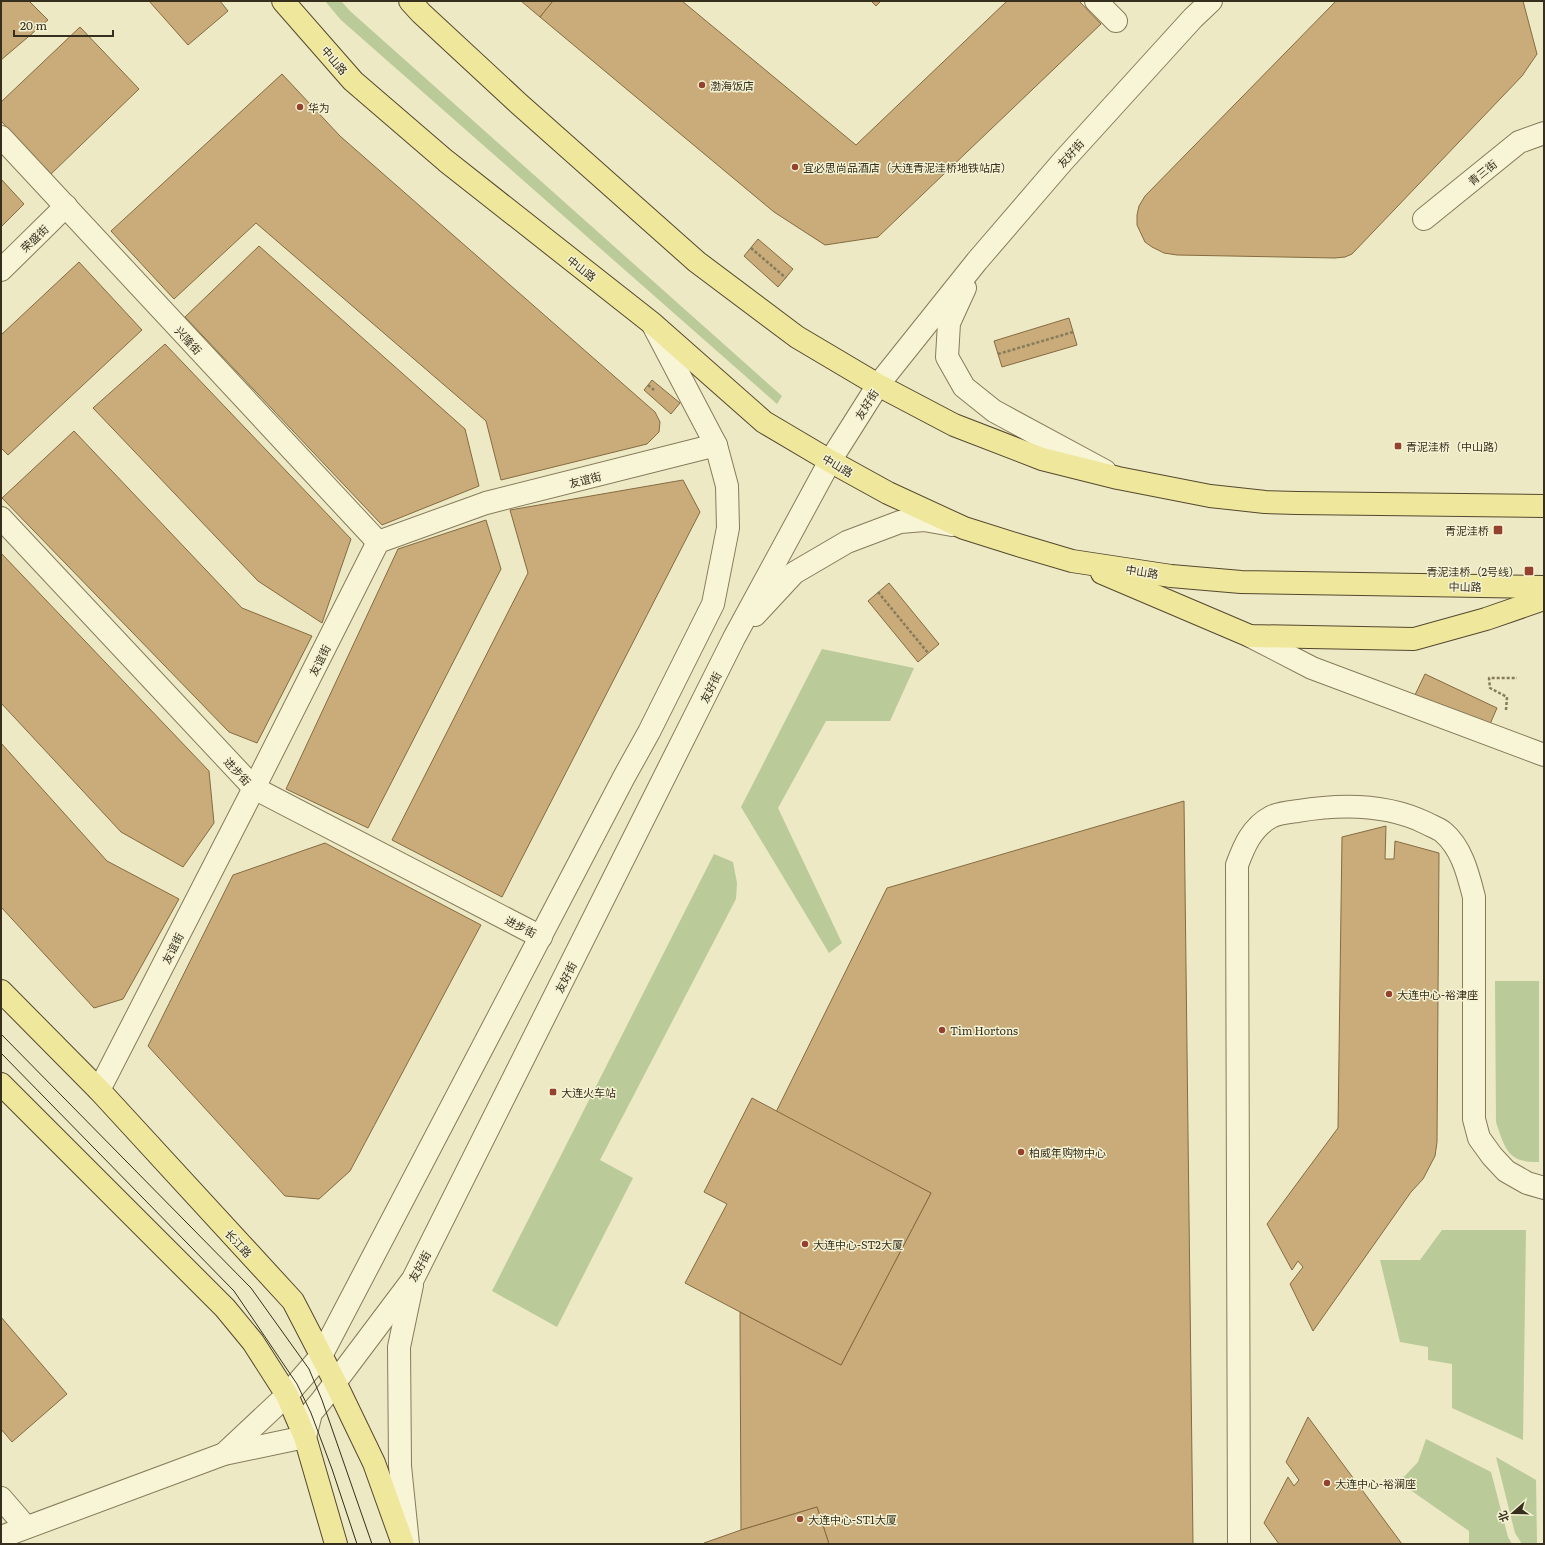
<svg xmlns="http://www.w3.org/2000/svg" width="1545" height="1545" viewBox="0 0 1545 1545" font-family="Literata,'Noto Sans SC',serif">
<style>
.green{fill:#baca98}
.building{fill:#caac7b;stroke:#856b41}
.lines{fill:none;stroke-linecap:round;stroke-linejoin:round}
.minor-casing{stroke:#867b5b;stroke-width:24}
.major-casing{stroke:#54482f;stroke-width:24}
.path{stroke:#867b5b;stroke-width:2.5;stroke-dasharray:3 2;stroke-linecap:butt}
.minor{stroke:#f8f5d6;stroke-width:22}
.major{stroke:#efe79c;stroke-width:22}
.tram{stroke:#372f1e;stroke-width:1}
.poi-dot{fill:#94422d;stroke:#f4f2d3;stroke-width:1.5}
.labels{text-anchor:middle;dominant-baseline:central;stroke-width:3;stroke-linejoin:round;paint-order:stroke}
.street-label{font-size:11px;fill:#372f1e;stroke:#f4f2d3}
.poi-label{font-size:11px;fill:#372f1e;stroke:#f4f2d3;text-anchor:start}
</style>
<rect width="100%" height="100%" fill="#ede9c4"/>
<g class="green">
<polygon points="325,1 341,1 350,11 782,396 777,404 341,20"/>
<polygon points="822,649 914,668 890,721 826,721 778,808 842,943 829,953 741,807"/>
<polygon points="714,854 733,862 737,883 736,899 600,1160 633,1178 557,1327 492,1291"/>
<path d="M1495,981H1539V1162C1508,1163 1505,1149 1496,1122Z"/>
<polygon points="1442,1230 1526,1230 1523,1440 1452,1408 1452,1364 1428,1360 1428,1347 1400,1342 1380,1260 1420,1260"/>
<polygon points="1426,1439 1491,1472 1508,1537 1512,1544 1469,1544 1469,1531 1399,1482 1418,1462"/>
<polygon points="1496,1457 1536,1480 1537,1544 1522,1544 1515,1533"/>
</g>
<g class="building">
<polygon points="1,1 29,1 48,20 1,60"/>
<polygon points="149,1 220,1 228,11 188,45"/>
<polygon points="521,1 553,1 540,17"/>
<polygon points="553,1 682,1 856,145 1007,1 1079,1 1101,24 878,237 825,245 774,212 540,17"/>
<polygon points="871,1 881,1 876,6"/>
<polygon points="1336,1 1523,1 1537,54 1522,76 1352,254 1345,257 1335,258 1177,255 1164,253 1152,247 1145,242 1137,225 1137,215 1139,206 1145,196"/>
<polygon points="80,27 139,89 51,174 1,121 1,102"/>
<polygon points="282,74 340,136 655,412 660,422 659,432 647,444 501,480 486,421 256,223 174,299 111,231"/>
<polygon points="1,179 24,204 1,227"/>
<polygon points="758,239 793,269 778,287 744,256"/>
<polygon points="259,246 465,429 479,486 382,525 185,317"/>
<polygon points="79,262 142,330 8,455 1,448 1,335"/>
<polygon points="1069,318 1077,345 1002,367 994,341"/>
<polygon points="165,344 351,539 322,623 258,581 93,408"/>
<polygon points="652,380 680,403 671,414 644,390"/>
<polygon points="74,431 242,608 312,636 257,743 229,732 2,498"/>
<polygon points="683,480 700,512 502,897 392,840 528,573 510,510"/>
<polygon points="486,520 501,569 368,828 286,789 398,549"/>
<polygon points="1,553 209,771 214,823 183,867 121,832 1,703"/>
<polygon points="889,583 939,644 918,662 868,601"/>
<polygon points="1425,674 1497,708 1487,731 1414,697"/>
<polygon points="1,743 107,861 179,899 123,999 94,1008 1,907"/>
<polygon points="1184,801 1193,1544 829,1544 817,1507 741,1530 740,1312 841,1365 931,1193 776,1112 887,888"/>
<polygon points="1386,826 1385,859 1394,859 1395,841 1439,853 1437,1142 1435,1156 1423,1179 1411,1192 1313,1331 1290,1284 1303,1267 1298,1261 1292,1270 1267,1224 1338,1128 1342,837"/>
<polygon points="325,843 481,925 350,1171 319,1199 285,1196 148,1046 233,875"/>
<polygon points="752,1098 931,1193 841,1365 685,1283 727,1204 704,1192"/>
<polygon points="1,1317 67,1394 12,1442 1,1429"/>
<polygon points="1308,1417 1402,1544 1279,1544 1264,1523 1288,1477 1294,1486 1299,1480 1286,1462"/>
<polygon points="817,1507 829,1544 705,1544 704,1543 741,1530"/>
</g>
<g class="lines">
<g class="minor-casing">
<g id="minor">
<polyline points="1096,1 1116,21"/>
<polyline points="1,137 378,542"/>
<polyline points="1424,219 1519,142 1544,133"/>
<polyline points="1,270 66,206"/>
<polyline points="965,288 949,323 947,357 964,387 994,411 1105,471"/>
<polyline points="1,518 254,788 541,937"/>
<polyline points="755,615 794,573 847,542 900,522 924,520 952,525"/>
<polyline points="1250,636 1312,668 1544,755"/>
<polyline points="99,1090 254,788 378,542 486,503 716,445"/>
<polyline points="224,1454 287,1395 321,1356 624,777 649,732 713,604 728,528 727,486 716,445 653,325"/>
<polyline points="1,1498 26,1527"/>
<polyline points="1,1537 224,1454 305,1437 311,1413 322,1400 413,1279 734,638 830,461 878,385 977,261 1063,161 1193,18 1211,1"/>
<polyline points="408,1544 400,1466 399,1347 412,1285"/>
<path d="M1239,1544L1237,865C1244,846 1252,827 1271,817C1278,813 1290,812 1298,811C1340,804 1387,804 1426,823C1431,826 1438,828 1443,832C1462,848 1468,874 1474,897V1119L1479,1138L1492,1156L1506,1171L1527,1183L1544,1188"/>
</g>
</g>
<g class="major-casing">
<g id="major">
<polyline points="283,1 353,81 446,161 653,324 764,422 830,461 888,493 964,528 1018,545 1072,561 1171,576 1241,582 1544,587"/>
<polyline points="410,1 421,13 518,103 697,262 797,337 878,385 954,425 1042,459 1118,478 1210,496 1265,502 1297,503 1544,506"/>
<polyline points="1102,573 1250,636 1414,639 1486,619 1544,599"/>
<polyline points="1,991 99,1090 293,1301 335,1382 374,1463 403,1544"/>
<polyline points="1,1084 225,1308 253,1342 287,1395 305,1437 336,1544"/>
</g>
</g>
<g class="path">
<polyline points="751,248 786,278"/>
<polyline points="998,354 1073,332"/>
<polyline points="648,385 654,390"/>
<polyline points="878,592 928,653"/>
<polyline points="1506,710 1507,697 1490,688 1489,678 1517,678"/>
</g>
<use href="#minor" class="minor"/>
<use href="#major" class="major"/>
<g class="tram">
<polyline points="1,1034 251,1288 309,1369 322,1400 372,1544"/>
<polyline points="1,1053 234,1291 297,1384 311,1413 332,1469 357,1544"/>
</g>
</g>
<g class="poi-dot">
<circle cx="702" cy="85" r="4"/>
<circle cx="300" cy="107" r="4"/>
<circle cx="795" cy="167" r="4"/>
<rect x="1394" y="442" width="8" height="8" rx="2"/>
<rect x="1493" y="525" width="10" height="10" rx="2"/>
<rect x="1524" y="566" width="10" height="10" rx="2"/>
<circle cx="1389" cy="994" r="4"/>
<circle cx="942" cy="1030" r="4"/>
<rect x="549" y="1088" width="8" height="8" rx="2"/>
<circle cx="1021" cy="1152" r="4"/>
<circle cx="805" cy="1244" r="4"/>
<circle cx="1327" cy="1483" r="4"/>
<circle cx="800" cy="1519" r="4"/>
</g>
<g class="labels">
<g class="street-label">
<text transform="translate(335 60) rotate(49)">中山路</text>
<text transform="translate(1070 153) rotate(-48)">友好街</text>
<text transform="translate(1482 172) rotate(-39)">青三街</text>
<text transform="translate(34 238) rotate(-44)">荣盛街</text>
<text transform="translate(582 268) rotate(38)">中山路</text>
<text transform="translate(189 340) rotate(47)">兴隆街</text>
<text transform="translate(866 404) rotate(-58)">友好街</text>
<text transform="translate(838 465) rotate(30)">中山路</text>
<text transform="translate(585 479) rotate(-14)">友谊街</text>
<text transform="translate(1142 571) rotate(9)">中山路</text>
<text transform="translate(1465 586) rotate(1)">中山路</text>
<text transform="translate(319 660) rotate(-63)">友谊街</text>
<text transform="translate(710 687) rotate(-64)">友好街</text>
<text transform="translate(238 771) rotate(47)">进步街</text>
<text transform="translate(521 926) rotate(27)">进步街</text>
<text transform="translate(172 948) rotate(-63)">友谊街</text>
<text transform="translate(565 977) rotate(-63)">友好街</text>
<text transform="translate(239 1243) rotate(47)">长江路</text>
<text transform="translate(419 1266) rotate(-61)">友好街</text>
</g>
<g class="poi-label">
<text x="710" y="85">渤海饭店</text>
<text x="308" y="107">华为</text>
<text x="803" y="167">宜必思尚品酒店（大连青泥洼桥地铁站店）</text>
<text x="1406" y="446">青泥洼桥（中山路）</text>
<text x="1489" y="530" text-anchor="end">青泥洼桥</text>
<text x="1520" y="571" text-anchor="end">青泥洼桥（2号线）</text>
<text x="1397" y="994">大连中心-裕津座</text>
<text x="950" y="1030">Tim Hortons</text>
<text x="561" y="1092">大连火车站</text>
<text x="1029" y="1152">柏威年购物中心</text>
<text x="813" y="1244">大连中心-ST2大厦</text>
<text x="1335" y="1483">大连中心-裕澜座</text>
<text x="808" y="1519">大连中心-ST1大厦</text>
</g>
</g>
<rect width="1545" height="1545" fill="none" stroke="#372f1e" stroke-width="4"/>
<g transform="translate(1513 1513) rotate(250)" stroke="#f4f2d3" stroke-width="3" paint-order="stroke">
<path d="M0-3L7 15L0 10L-7 15Z" fill="#372f1e"/>
<text y="-6" font-size="11" font-weight="bold" text-anchor="middle" fill="#372f1e">北</text>
</g>
<path d="M14 30v6h99v-6" fill="none" stroke="#372f1e" stroke-width="2"/>
<text x="20" y="30" font-size="12" fill="#372f1e" stroke="#f4f2d3" stroke-width="3" paint-order="stroke">20 m</text>
</svg>
